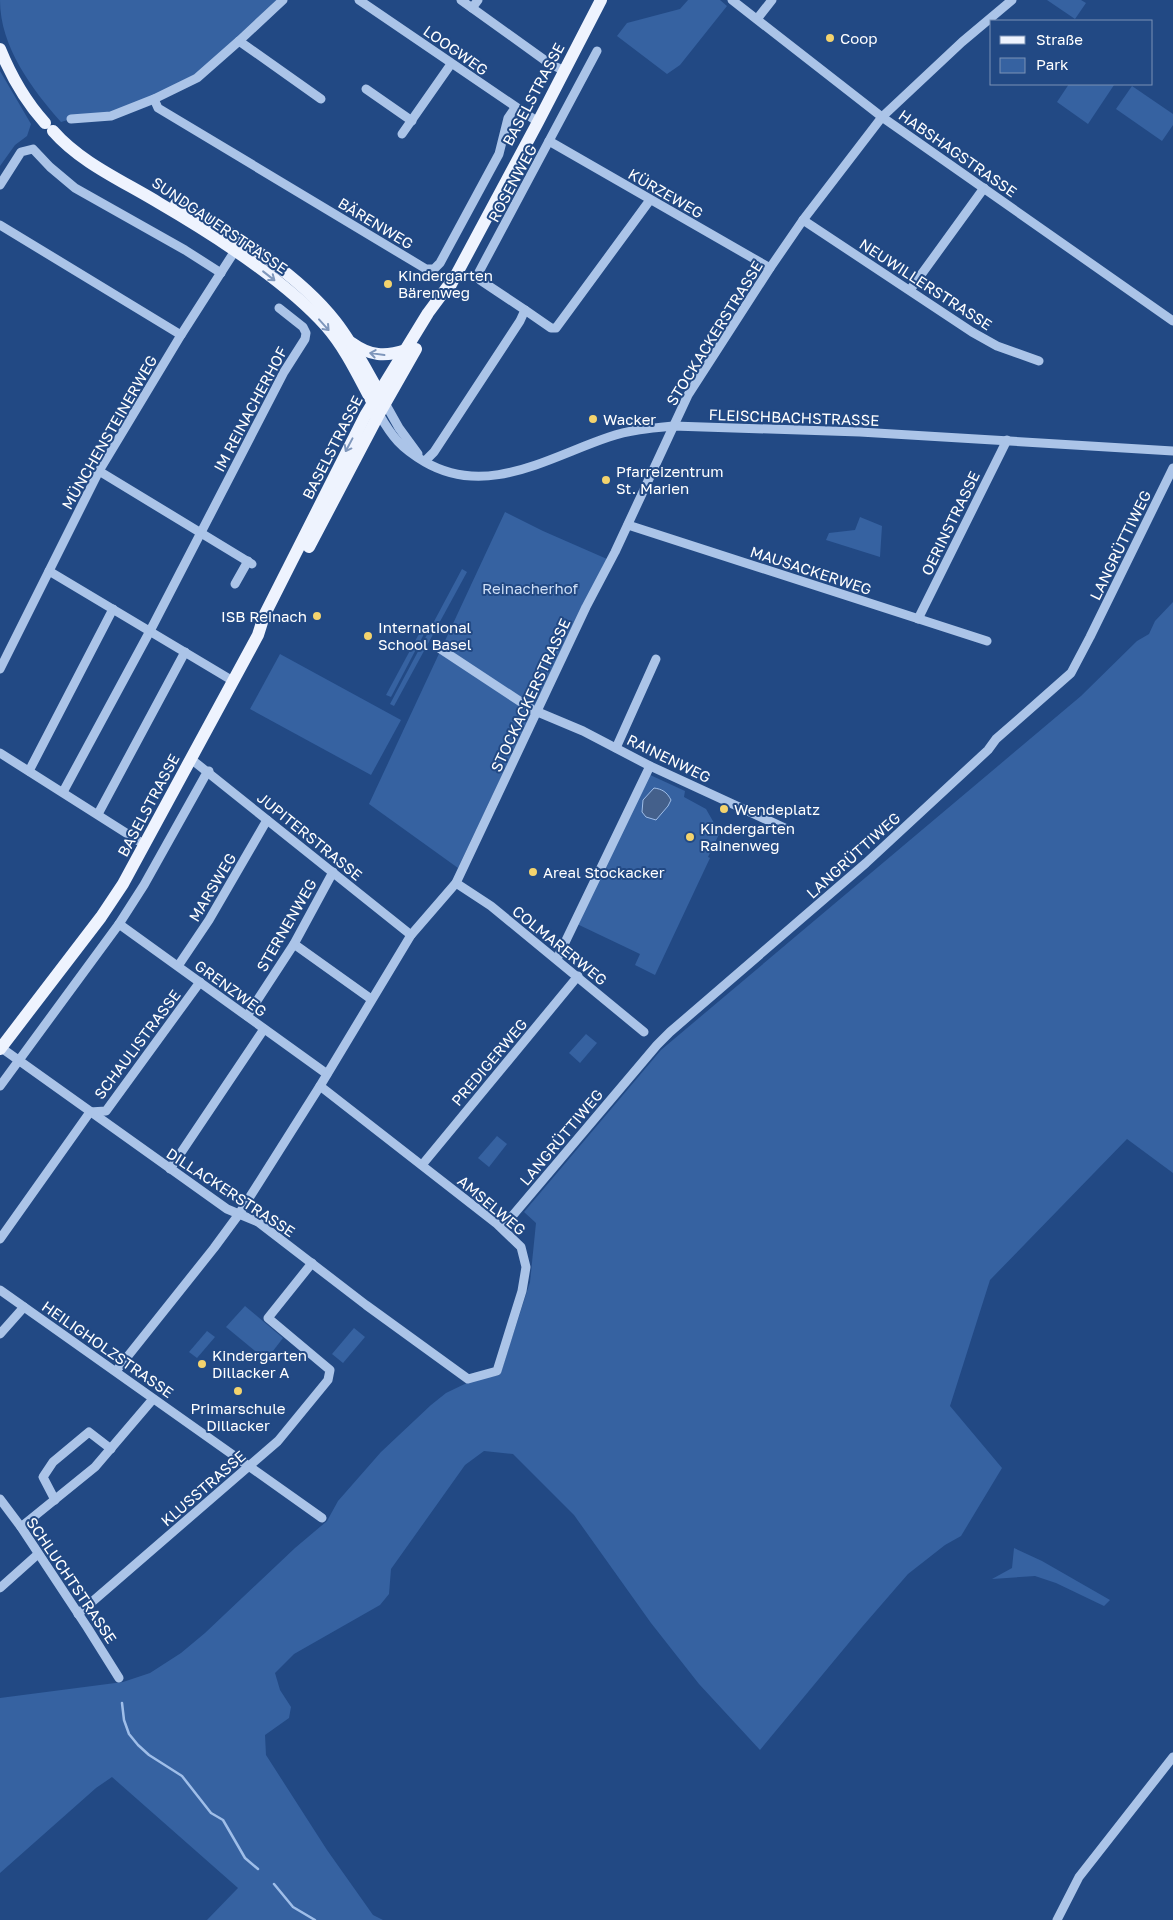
<svg xmlns="http://www.w3.org/2000/svg" width="1173" height="1920" viewBox="0 0 1173 1920" font-family="'Golos Text',sans-serif">
<style>
.green{fill:#3662a1}
.water{fill:#44608b;stroke:#9fbee9}
.lines{fill:none;stroke-linecap:round;stroke-linejoin:round}
.stream{stroke:#9fbee9;stroke-width:2.5}
.minor{stroke:#abc4e8;stroke-width:9}
.major{stroke:#eef3fe;stroke-width:12}
.oneway{stroke:#7e96bb}
.poi-dot{fill:#f4d36d;stroke:#224984;stroke-width:2}
.labels{text-anchor:middle;dominant-baseline:central;stroke-width:4;stroke-linejoin:round;paint-order:stroke}
.poi-label{font-size:15px;fill:#fff;stroke:#224984;text-anchor:start}
.street-label{font-size:15px;fill:#fff;stroke:#224984}
.park-label{font-size:15px;fill:#cfdff6;stroke:#224984}
</style>
<rect width="100%" height="100%" fill="#224984"/>
<g class="green">
<path d="M0,0H283L197,78L111,116L71,119L61,122C32,89 0,47 0,0Z"/>
<polygon points="688,0 720,0 727,6 680,65 667,74 617,36 627,23 680,9"/>
<polygon points="1047,0 1081,0 1086,3 1075,19"/>
<polygon points="0,71 31,124 27,136 15,145 0,166"/>
<polygon points="1069,84 1112,84 1114,85 1088,124 1057,102"/>
<polygon points="1132,86 1173,114 1173,125 1162,141 1116,109"/>
<polygon points="505,512 543,531 607,559 577,617 458,868 369,804"/>
<polygon points="860,517 882,526 880,557 826,540 829,533 855,530"/>
<polygon points="462,569 467,572 394,706 390,704"/>
<polygon points="1173,602 1173,1173 1127,1139 990,1280 950,1406 1002,1468 961,1536 945,1545 908,1574 862,1627 760,1750 699,1684 651,1623 574,1515 513,1454 484,1451 465,1465 391,1569 389,1594 380,1605 294,1654 275,1673 280,1690 291,1707 289,1718 265,1735 266,1755 327,1850 373,1915 383,1920 207,1920 238,1888 112,1777 96,1788 0,1873 0,1698 123,1682 150,1673 181,1653 205,1633 295,1548 327,1521 338,1501 381,1452 431,1405 446,1393 473,1380 500,1375 530,1282 536,1223 524,1212 661,1050 1081,696 1137,641 1149,634 1155,621"/>
<polygon points="420,632 424,634 391,697 386,695"/>
<polygon points="280,654 401,720 371,775 250,709"/>
<polygon points="648,774 685,791 684,797 706,809 714,823 722,828 708,857 710,858 655,975 635,965 640,954 577,924"/>
<polygon points="586,1034 597,1043 580,1063 569,1053"/>
<polygon points="497,1136 507,1144 489,1167 478,1158"/>
<polygon points="245,1306 283,1338 266,1360 226,1327"/>
<polygon points="354,1328 365,1337 343,1363 332,1354"/>
<polygon points="207,1331 215,1337 197,1358 189,1352"/>
<polygon points="1014,1548 1042,1561 1110,1600 1104,1606 1056,1583 1035,1576 992,1579 1012,1568"/>
</g>
<path class="water" d="M654,788C662,789 667,792 671,800L668,806L656,820L646,817L642,812L643,800Z"/>
<g class="lines">
<g class="stream">
<polyline points="122,1703 124,1720 129,1734 138,1745 149,1755 182,1776 211,1813 223,1820 245,1858 258,1869"/>
<polyline points="274,1884 293,1907 315,1920"/>
</g>
<g class="minor">
<polyline points="359,0 538,122"/>
<polyline points="461,0 550,64 565,71"/>
<polyline points="732,0 882,117 1173,321"/>
<polyline points="472,8 478,0"/>
<polyline points="757,19 772,0"/>
<polyline points="239,41 321,99"/>
<polyline points="366,89 412,121"/>
<polyline points="154,99 158,108 426,269 434,269 440,263 499,154 508,118 515,108"/>
<polyline points="71,119 111,116 154,99 197,78 239,41 283,0"/>
<polyline points="402,134 451,64"/>
<polyline points="549,141 770,268"/>
<polyline points="0,185 21,152 33,149 50,167 75,188 185,250 221,273"/>
<polyline points="803,220 972,332 997,346 1039,361"/>
<polyline points="0,225 181,335"/>
<polyline points="910,290 984,188"/>
<polyline points="525,310 551,328 556,328 650,200"/>
<polyline points="385,403 399,428 418,454"/>
<path d="M379,414C392,437 401,448 425,462C487,498 549,457 609,437C629,430 652,428 673,426L860,432L1173,451"/>
<polyline points="425,461 434,452 520,321 525,310 480,280 479,272 597,51"/>
<polyline points="99,471 252,564"/>
<polyline points="628,525 987,641"/>
<polyline points="49,571 233,681"/>
<polyline points="235,584 248,561"/>
<polyline points="918,619 1007,440"/>
<polyline points="439,648 533,710 583,731 650,766 787,829"/>
<polyline points="0,669 99,471 181,335 238,246"/>
<polyline points="616,748 656,659"/>
<polyline points="0,753 145,845"/>
<polyline points="191,759 411,935"/>
<polyline points="29,771 113,609"/>
<polyline points="63,792 150,631 284,372 305,339 306,333 303,327 279,308"/>
<polyline points="98,814 185,652"/>
<polyline points="456,883 491,906 644,1032"/>
<polyline points="119,924 327,1074"/>
<polyline points="294,944 371,999"/>
<polyline points="557,959 650,766"/>
<polyline points="178,966 209,920 267,820"/>
<polyline points="247,1016 294,944 333,872"/>
<polyline points="0,1047 227,1209 258,1222 366,1305 468,1379 497,1371 522,1291 526,1267 521,1247 497,1224 320,1086"/>
<polyline points="0,1086 119,924 144,885 205,776 209,771"/>
<polyline points="422,1165 578,976"/>
<polyline points="170,1169 264,1029"/>
<polyline points="502,1228 657,1045 670,1032 866,863 988,750 996,739 1071,673 1090,637 1173,468"/>
<polyline points="0,1239 90,1112 106,1111 200,982"/>
<polyline points="0,1290 322,1518"/>
<polyline points="0,1334 24,1307"/>
<polyline points="116,1371 214,1248 239,1214 320,1086 411,935 456,883 586,607 615,552 688,395 770,268 803,220 882,117 962,42 1012,0"/>
<polyline points="0,1499 21,1527 87,1627 119,1678"/>
<polyline points="55,1500 43,1477 53,1462 89,1432 111,1449"/>
<polyline points="21,1527 95,1467 153,1399"/>
<polyline points="0,1588 38,1554"/>
<polyline points="78,1614 278,1441 328,1380 330,1370 268,1318 312,1263"/>
<polyline points="1057,1920 1079,1877 1173,1757"/>
</g>
<g class="major">
<path d="M0,49C11,76 26,102 45,123"/>
<path d="M53,131C81,163 123,181 159,203C214,235 284,279 326,326C347,350 360,380 375,407"/>
<path d="M176,204C228,228 300,276 335,321C354,345 367,372 383,399"/>
<polyline points="448,290 538,122 601,0"/>
<path d="M352,343C370,356 385,357 406,350"/>
<polyline points="309,547 379,414 416,349"/>
<polyline points="0,1049 101,917 123,884 258,635 264,616 365,416 428,313 451,282"/>
</g>
</g>
<defs><path id="oneway-shaft" d="M-6 0H5M1.5-3L5.5 0L1.5 3" fill="none" stroke-width="1.6" stroke-linecap="round" stroke-linejoin="round" transform="scale(1.25)"/></defs>
<g class="oneway">
<use href="#oneway-shaft" transform="translate(269 276) rotate(38)"/>
<use href="#oneway-shaft" transform="translate(324 325) rotate(48)"/>
<use href="#oneway-shaft" transform="translate(377 354) rotate(-172)"/>
<use href="#oneway-shaft" transform="translate(349 445) rotate(118)"/>
</g>
<g class="poi-dot">
<circle cx="830" cy="38" r="5"/>
<circle cx="388" cy="284" r="5"/>
<circle cx="593" cy="419" r="5"/>
<circle cx="606" cy="480" r="5"/>
<circle cx="317" cy="616" r="5"/>
<circle cx="368" cy="636" r="5"/>
<circle cx="724" cy="809" r="5"/>
<circle cx="690" cy="837" r="5"/>
<circle cx="533" cy="872" r="5"/>
<circle cx="202" cy="1364" r="5"/>
<circle cx="238" cy="1391" r="5"/>
</g>
<g class="labels">
<g class="poi-label">
<text x="840" y="38">Coop</text>
<text x="398" y="275">Kindergarten<tspan x="398" dy="17">Bärenweg</tspan></text>
<text x="603" y="419">Wacker</text>
<text x="616" y="471">Pfarreizentrum<tspan x="616" dy="17">St. Marien</tspan></text>
<text x="307" y="616" text-anchor="end">ISB Reinach</text>
<text x="378" y="627">International<tspan x="378" dy="17">School Basel</tspan></text>
<text x="734" y="809">Wendeplatz</text>
<text x="700" y="828">Kindergarten<tspan x="700" dy="17">Rainenweg</tspan></text>
<text x="543" y="872">Areal Stockacker</text>
<text x="212" y="1355">Kindergarten<tspan x="212" dy="17">Dillacker A</tspan></text>
<text x="238" y="1408" text-anchor="middle">Primarschule<tspan x="238" dy="17">Dillacker</tspan></text>
</g>
<g class="street-label">
<text transform="translate(456 50) rotate(35)">LOOGWEG</text>
<text transform="translate(533 94) rotate(-62)">BASELSTRASSE</text>
<text transform="translate(958 153) rotate(35)">HABSHAGSTRASSE</text>
<text transform="translate(512 183) rotate(-62)">ROSENWEG</text>
<text transform="translate(666 193) rotate(30)">KÜRZEWEG</text>
<text transform="translate(376 223) rotate(31)">BÄRENWEG</text>
<text transform="translate(220 225) rotate(34)">SUNDGAUERSTRASSE</text>
<text transform="translate(926 284) rotate(33)">NEUWILLERSTRASSE</text>
<text transform="translate(714 333) rotate(-58)">STOCKACKERSTRASSE</text>
<text transform="translate(250 409) rotate(-62)">IM REINACHERHOF</text>
<text transform="translate(794 417) rotate(2)">FLEISCHBACHSTRASSE</text>
<text transform="translate(109 432) rotate(-60)">MÜNCHENSTEINERWEG</text>
<text transform="translate(332 447) rotate(-63)">BASELSTRASSE</text>
<text transform="translate(950 523) rotate(-64)">OERINSTRASSE</text>
<text transform="translate(1120 545) rotate(-64)">LANGRÜTTIWEG</text>
<text transform="translate(811 570) rotate(18)">MAUSACKERWEG</text>
<text transform="translate(530 695) rotate(-65)">STOCKACKERSTRASSE</text>
<text transform="translate(669 758) rotate(26)">RAINENWEG</text>
<text transform="translate(148 805) rotate(-62)">BASELSTRASSE</text>
<text transform="translate(310 836) rotate(39)">JUPITERSTRASSE</text>
<text transform="translate(853 855) rotate(-42)">LANGRÜTTIWEG</text>
<text transform="translate(212 887) rotate(-59)">MARSWEG</text>
<text transform="translate(286 925) rotate(-60)">STERNENWEG</text>
<text transform="translate(560 945) rotate(39)">COLMARERWEG</text>
<text transform="translate(231 988) rotate(36)">GRENZWEG</text>
<text transform="translate(137 1044) rotate(-53)">SCHAULISTRASSE</text>
<text transform="translate(489 1062) rotate(-50)">PREDIGERWEG</text>
<text transform="translate(561 1137) rotate(-50)">LANGRÜTTIWEG</text>
<text transform="translate(231 1192) rotate(33)">DILLACKERSTRASSE</text>
<text transform="translate(492 1205) rotate(40)">AMSELWEG</text>
<text transform="translate(108 1349) rotate(35)">HEILIGHOLZSTRASSE</text>
<text transform="translate(203 1488) rotate(-41)">KLUSSTRASSE</text>
<text transform="translate(72 1580) rotate(56)">SCHLUCHTSTRASSE</text>
</g>
<g class="park-label">
<text x="530" y="588">Reinacherhof</text>
</g>
</g>
<rect x="990" y="20" width="162" height="65" fill="#224984" stroke="#7a92b5"/>
<rect x="1000" y="36" width="25" height="8" fill="#eef3fe" stroke="#7a92b5"/>
<text x="1036" y="45" font-size="15" fill="#ffffff">Straße</text>
<rect x="1000" y="58" width="25" height="15" fill="#3662a1" stroke="#7a92b5"/>
<text x="1036" y="70" font-size="15" fill="#ffffff">Park</text>
</svg>
